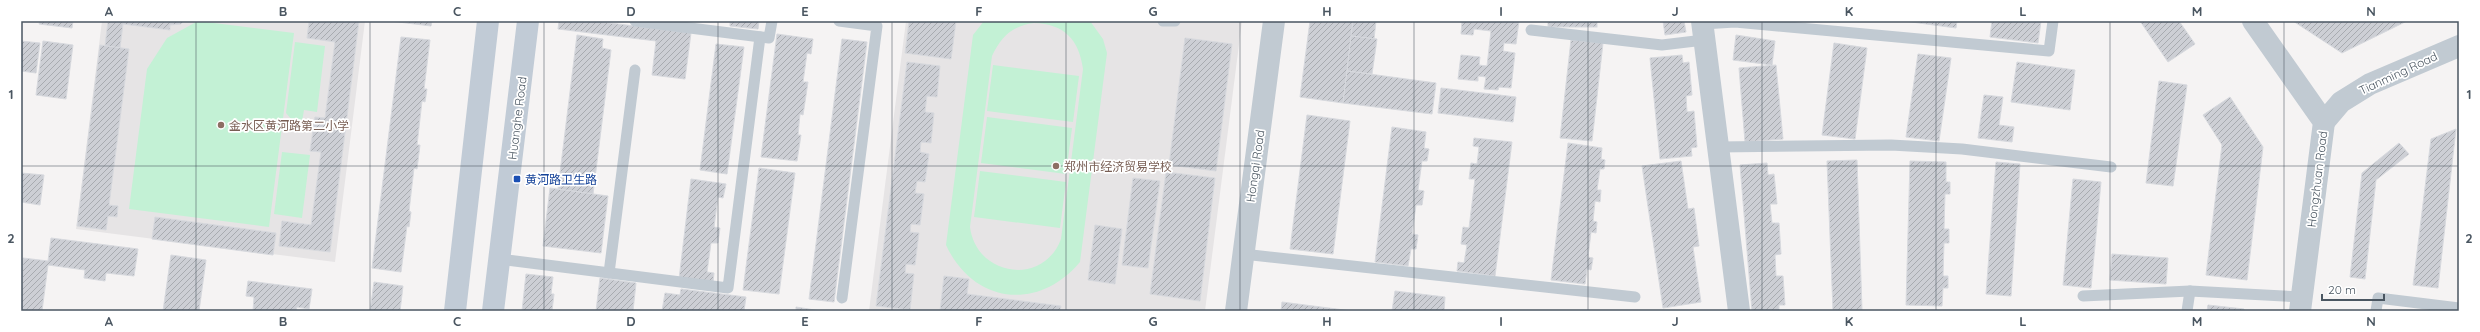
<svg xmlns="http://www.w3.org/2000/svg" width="2480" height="332" viewBox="0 0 2480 332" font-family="Quicksand,'Noto Sans SC',sans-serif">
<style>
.education{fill:#e6e4e5}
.grass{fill:#c3f1d5;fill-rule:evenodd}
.building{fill:url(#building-hatch);stroke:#d7d9de}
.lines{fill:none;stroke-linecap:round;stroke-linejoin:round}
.service{stroke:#c1cad2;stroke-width:11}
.minor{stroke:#c1cad2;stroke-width:22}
.tertiary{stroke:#c1cad2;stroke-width:22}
.secondary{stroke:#c1cbd6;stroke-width:22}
.grid{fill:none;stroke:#4a5661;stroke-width:1;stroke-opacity:0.55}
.education-dot{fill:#8d6e63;stroke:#fff;stroke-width:1.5}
.transit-dot{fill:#1a4fb4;stroke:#fff;stroke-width:1.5}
.labels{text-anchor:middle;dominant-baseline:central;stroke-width:3.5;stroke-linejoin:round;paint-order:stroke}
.street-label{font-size:12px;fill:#4a5661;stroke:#fff}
.education-label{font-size:12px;fill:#785e54;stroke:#fff;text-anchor:start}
.transit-label{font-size:12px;fill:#164399;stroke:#fff;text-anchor:start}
.neatline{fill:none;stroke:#4a5661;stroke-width:1.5}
.grid-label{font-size:13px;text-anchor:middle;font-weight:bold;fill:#4a5661}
</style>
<defs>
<pattern id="building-hatch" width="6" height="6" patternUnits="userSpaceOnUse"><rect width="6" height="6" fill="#cdcfd5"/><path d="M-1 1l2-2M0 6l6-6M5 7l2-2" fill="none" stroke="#a8abb0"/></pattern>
</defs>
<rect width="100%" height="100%" fill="#f5f3f3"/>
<g class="education">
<polygon points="102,21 365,21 335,262 76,229"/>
<polygon points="906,21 1242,21 1205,311 869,311"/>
</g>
<g class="grass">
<polygon points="198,21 294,33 269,227 129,209 147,69 167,38"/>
<path d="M984,21H1090L1103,39L1107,53L1080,262C1039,311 974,305 946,245L973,35ZM1034,23C1064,24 1079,39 1083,69L1061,239C1043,287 976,276 970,227L992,56C1001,37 1012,26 1034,23Z"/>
<polygon points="295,42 325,46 317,112 304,110 302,122 292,120 286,113"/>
<polygon points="993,65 1079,76 1073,122 987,111"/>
<polygon points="987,117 1072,128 1066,174 981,163"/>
<polygon points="282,152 310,155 302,218 274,214"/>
<polygon points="980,171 1066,182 1060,228 974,217"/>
</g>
<g class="building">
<polygon points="40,21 73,21 72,28 39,24"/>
<polygon points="108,21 184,21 181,24 170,25 170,30 123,24 120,48 105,46"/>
<polygon points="309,21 359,21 330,252 279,246 282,221 311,225 321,152 310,151 315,117 325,118 335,42 307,38"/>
<polygon points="390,21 432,21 431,26"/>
<polygon points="559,21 594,21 691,33 685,79 652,75 656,41 558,29"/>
<polygon points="730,21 759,21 758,29 730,26"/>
<polygon points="909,21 956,21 951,59 905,53"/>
<polygon points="1310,21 1353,21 1343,103 1300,97"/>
<polygon points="1353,21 1376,21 1374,39 1351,36"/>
<polygon points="1462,21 1519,21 1516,44 1504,43 1503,51 1515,53 1511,88 1499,87 1498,90 1484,89 1486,77 1478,76 1478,81 1458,79 1461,55 1480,57 1479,65 1487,66 1491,31 1474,29 1473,35 1461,34"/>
<rect x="1548" y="21" width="49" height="6"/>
<polygon points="1663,21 1684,21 1686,32 1665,35"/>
<polygon points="1904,21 1957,21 1956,28"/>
<polygon points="1992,21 2041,21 2038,43 1990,37"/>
<polygon points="2140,21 2179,21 2195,44 2168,62"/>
<polygon points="2293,21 2407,21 2342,53"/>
<polygon points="777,34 813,39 811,54 807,53 803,82 808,82 803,115 800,114 798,135 801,135 797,161 761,157"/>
<polygon points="577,35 603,39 602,48 611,50 593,194 558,189"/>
<polygon points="1736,35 1775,41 1772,65 1733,60"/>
<polygon points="1351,36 1377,39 1372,74 1347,71"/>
<polygon points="401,37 430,40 424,89 427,89 425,102 422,101 417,145 420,145 417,169 414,168 409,211 411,212 409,227 407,226 401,272 372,268"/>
<polygon points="1185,38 1232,44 1216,171 1169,165"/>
<polygon points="842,39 867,42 834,302 809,299"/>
<polygon points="1571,40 1603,43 1592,141 1560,138"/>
<polygon points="21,41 40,43 36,73 21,71"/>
<polygon points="43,41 73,45 66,99 36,95"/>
<polygon points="1834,43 1867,48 1855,139 1822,135"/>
<polygon points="716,44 744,47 727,174 700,170"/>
<polygon points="100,45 129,49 109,205 118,206 117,217 108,216 106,230 77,226"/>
<polygon points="1918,54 1951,58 1939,141 1906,137"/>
<polygon points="1682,55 1683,63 1689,62 1692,95 1686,96 1687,112 1694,111 1697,147 1691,148 1692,156 1660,159 1650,58"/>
<polygon points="907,62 940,66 937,97 927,96 925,112 934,113 931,143 921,142 920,152 929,154 925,182 917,181 915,193 924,194 920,225 911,224 910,232 919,233 915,265 906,264 905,273 914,274 910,310 876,306"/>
<polygon points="2017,62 2075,70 2070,110 2011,102"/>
<polygon points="1776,65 1783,139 1745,142 1739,68"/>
<polygon points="1347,71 1436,83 1432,114 1343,103"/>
<polygon points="2159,81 2187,85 2173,186 2146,183"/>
<polygon points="1441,88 1516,97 1513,122 1438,113"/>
<polygon points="1984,95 2003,97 1999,125 2014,127 2012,142 1978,138"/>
<polygon points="2230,97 2263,147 2247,280 2206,275 2222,145 2203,115"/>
<polygon points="1307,115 1350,121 1333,254 1290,249"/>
<polygon points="1392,127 1426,132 1424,148 1429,149 1427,161 1422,161 1418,190 1424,191 1422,205 1416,205 1412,234 1418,235 1416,249 1411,249 1408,266 1375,262"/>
<polygon points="2456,129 2438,288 2413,285 2431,139"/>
<polygon points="1474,138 1512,142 1495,276 1457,271 1458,262 1464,263 1467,245 1461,244 1463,227 1469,228 1475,179 1469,179 1471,163 1477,164 1479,147 1473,146"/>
<polygon points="1568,143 1602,148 1601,159 1605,160 1604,169 1600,169 1597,190 1601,190 1600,202 1595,201 1593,221 1597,222 1596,233 1591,232 1588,257 1593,258 1591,270 1587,269 1585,284 1551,280"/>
<polygon points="2399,143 2409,154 2376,180 2365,279 2350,277 2362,173"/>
<polygon points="1857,160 1862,310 1833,311 1827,161"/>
<polygon points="1681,161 1688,209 1694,208 1699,246 1693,247 1701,302 1663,308 1642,166"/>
<polygon points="1910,161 1946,162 1946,182 1950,182 1950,194 1945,194 1944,229 1949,229 1949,243 1944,243 1943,276 1948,276 1948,288 1943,288 1942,306 1906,305"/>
<polygon points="1996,162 2020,164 2011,296 1986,294"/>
<polygon points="1767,163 1768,175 1774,174 1777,204 1770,204 1772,223 1779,223 1781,254 1775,255 1776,276 1783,276 1785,305 1779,305 1779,311 1752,311 1740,165"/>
<polygon points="759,168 795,173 779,294 743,290"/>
<polygon points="1166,172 1215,178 1200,301 1150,294"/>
<polygon points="21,173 44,175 40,205 21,202"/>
<polygon points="1133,178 1160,181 1148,268 1122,265"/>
<polygon points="691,179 726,184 723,198 718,197 714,227 720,228 718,243 711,243 707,272 714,273 713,283 679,279"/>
<polygon points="2073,179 2101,182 2091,288 2063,285"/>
<polygon points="550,188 608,196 601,253 543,246"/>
<polygon points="155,217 276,233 273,255 152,239"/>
<polygon points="1095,225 1122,229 1115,284 1088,280"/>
<polygon points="51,238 138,249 134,276 106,273 105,281 84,278 85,270 48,265 42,311 21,311 23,258 48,261"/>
<polygon points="2112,254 2168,258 2166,284 2110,280"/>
<polygon points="171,255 206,260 199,311 163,311"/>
<polygon points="526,274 553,277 551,294 554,294 552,311 522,311"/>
<polygon points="944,276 969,279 967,294 1061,306 1060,311 940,311"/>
<polygon points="600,278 636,283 633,311 596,311"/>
<polygon points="248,281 312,289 309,309 297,307 296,311 253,311 254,297 246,296"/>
<polygon points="374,282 403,286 400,311 370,311"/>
<polygon points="681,289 746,297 744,311 662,311 665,293 680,295"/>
<polygon points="1395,291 1445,297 1444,311 1392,311"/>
<polygon points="1282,302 1352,311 1281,311"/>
<polygon points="2208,305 2244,309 2244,311 2207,311"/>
<polygon points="796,307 821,311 796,311"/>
</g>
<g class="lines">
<g class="service">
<polyline points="635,21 769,38 772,21"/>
<polyline points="839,21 877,26 842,298"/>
<polyline points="1163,21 1175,21"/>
<polyline points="1703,24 1735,22 2049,51 2053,21"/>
<polyline points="1531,30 1662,45 1704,40"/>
<polyline points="1718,147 1891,145 1962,149 2111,167"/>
<polyline points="1243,254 1635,297"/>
<polyline points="499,259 728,288 760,37"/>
<polyline points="609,273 635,70"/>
<polyline points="2083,296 2190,291 2302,297"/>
<polyline points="2187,311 2190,291"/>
<polyline points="2376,311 2378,298 2459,308"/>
</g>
<g class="minor">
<polyline points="1702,21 1739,311"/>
<polyline points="1236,311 1274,21"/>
</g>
<g class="tertiary">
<polyline points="2253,21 2324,122 2300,311"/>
<polyline points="2324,122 2341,102 2370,84 2459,46"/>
</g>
<g class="secondary">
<polyline points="455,311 488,21"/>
<polyline points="493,311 528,21"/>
</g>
</g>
<path class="grid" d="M196,21V311M370,21V311M544,21V311M718,21V311M892,21V311M1066,21V311M1240,21V311M1414,21V311M1588,21V311M1762,21V311M1936,21V311M2110,21V311M2284,21V311M21,166H2459"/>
<g class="education-dot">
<circle cx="221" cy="125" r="4"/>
<circle cx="1056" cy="166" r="4"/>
</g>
<rect class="transit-dot" x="513" y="175" width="8" height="8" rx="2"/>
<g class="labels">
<g class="street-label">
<text transform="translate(2398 73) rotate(-25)">Tianming Road</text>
<text transform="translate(517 118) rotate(-83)">Huanghe Road</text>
<text transform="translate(1255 166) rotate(-82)">Hongqi Road</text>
<text transform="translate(2317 179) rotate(-83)">Hongzhuan Road</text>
</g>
<g class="education-label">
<text x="229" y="125">金水区黄河路第二小学</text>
<text x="1064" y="166">郑州市经济贸易学校</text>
</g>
<g class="transit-label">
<text x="525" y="179">黄河路卫生路</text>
</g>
</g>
<rect width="2480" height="332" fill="none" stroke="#ffffff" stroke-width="44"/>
<path d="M2322 294v6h62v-6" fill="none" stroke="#4a5661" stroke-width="2"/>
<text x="2328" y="294" font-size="12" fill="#4a5661" stroke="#ffffff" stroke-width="3" paint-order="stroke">20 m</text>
<rect x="22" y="22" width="2436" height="288" class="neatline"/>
<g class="grid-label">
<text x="109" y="16">A</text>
<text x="283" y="16">B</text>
<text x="457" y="16">C</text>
<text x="631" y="16">D</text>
<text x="805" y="16">E</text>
<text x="979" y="16">F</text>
<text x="1153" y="16">G</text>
<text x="1327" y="16">H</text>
<text x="1501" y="16">I</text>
<text x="1675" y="16">J</text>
<text x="1849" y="16">K</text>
<text x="2023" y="16">L</text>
<text x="2197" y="16">M</text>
<text x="2371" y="16">N</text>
<text x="11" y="99">1</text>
<text x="2469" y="99">1</text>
<text x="11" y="243">2</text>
<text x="2469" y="243">2</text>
<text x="109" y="326">A</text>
<text x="283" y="326">B</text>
<text x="457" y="326">C</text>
<text x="631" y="326">D</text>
<text x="805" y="326">E</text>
<text x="979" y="326">F</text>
<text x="1153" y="326">G</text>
<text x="1327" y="326">H</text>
<text x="1501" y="326">I</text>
<text x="1675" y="326">J</text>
<text x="1849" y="326">K</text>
<text x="2023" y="326">L</text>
<text x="2197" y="326">M</text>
<text x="2371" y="326">N</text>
</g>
</svg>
